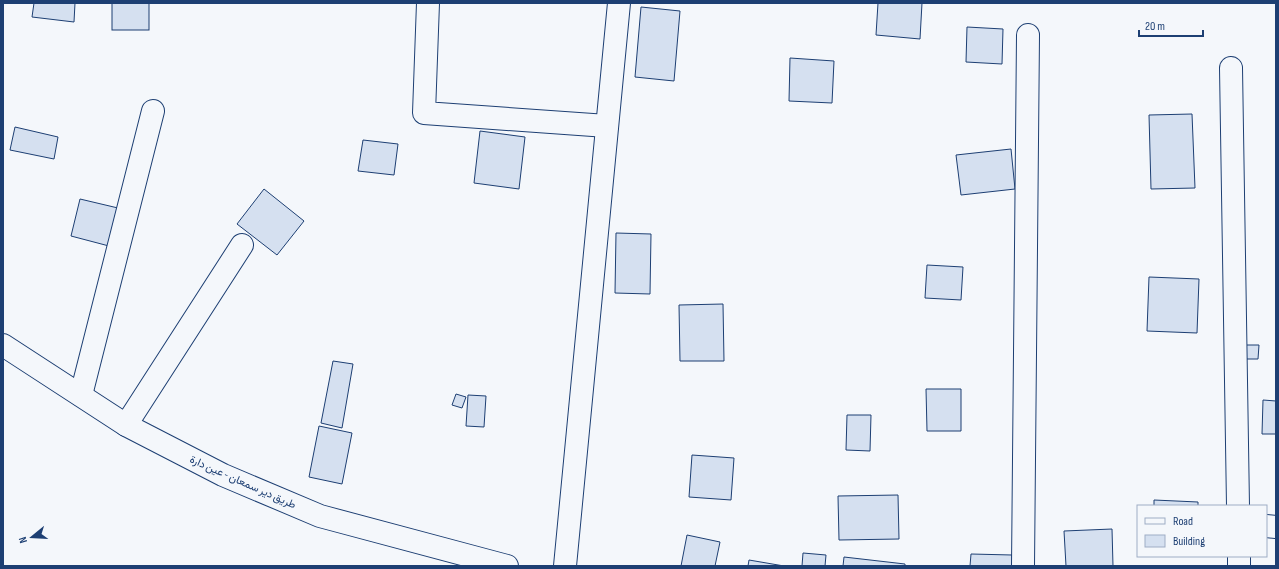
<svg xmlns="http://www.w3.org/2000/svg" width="1279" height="569" viewBox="0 0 1279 569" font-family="'Sofia Sans Condensed',Vazirmatn,sans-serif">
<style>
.building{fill:#d5e0f0;stroke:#1d3f73}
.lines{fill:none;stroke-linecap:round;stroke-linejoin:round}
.minor-casing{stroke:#1d3f73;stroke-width:24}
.major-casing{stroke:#1d3f73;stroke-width:24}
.minor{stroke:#f4f7fb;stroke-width:22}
.major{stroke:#f4f7fb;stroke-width:22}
.labels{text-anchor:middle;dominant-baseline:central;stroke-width:3;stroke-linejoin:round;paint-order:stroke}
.street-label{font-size:11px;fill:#1d3f73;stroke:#f4f7fb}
</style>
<rect width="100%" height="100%" fill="#f4f7fb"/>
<g class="building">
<polygon points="34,3 75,3 74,22 32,17"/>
<rect x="112" y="3" width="37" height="27"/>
<polygon points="878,3 922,3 920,39 876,35"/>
<polygon points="641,7 680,11 674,81 635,77"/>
<polygon points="967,27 1003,29 1002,64 966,62"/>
<polygon points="790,58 834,61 832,103 789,101"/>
<polygon points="1192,114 1195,188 1151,189 1149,115"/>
<polygon points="15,127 58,137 54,159 10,150"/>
<polygon points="480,131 525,137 519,189 474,183"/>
<polygon points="363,140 398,144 394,175 358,171"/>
<polygon points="1011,149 1015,189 961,195 956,155"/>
<polygon points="264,189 304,221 277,255 237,224"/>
<polygon points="80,199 118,208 109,246 71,236"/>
<polygon points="616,233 651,234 650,294 615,293"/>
<polygon points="927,265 963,267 961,300 925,298"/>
<polygon points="1149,277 1199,279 1197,333 1147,331"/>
<polygon points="723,304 724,361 680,361 679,305"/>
<polygon points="1245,345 1259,345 1258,359 1244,359"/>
<polygon points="333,361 353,364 342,428 321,423"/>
<polygon points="926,389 961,389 961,431 927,431"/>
<polygon points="456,394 466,397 462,408 452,405"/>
<polygon points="468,395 486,396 484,427 466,426"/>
<polygon points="1263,400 1276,401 1276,434 1262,434"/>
<polygon points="847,415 871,415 870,451 846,450"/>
<polygon points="319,426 352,433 342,484 309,477"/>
<polygon points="692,455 734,458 731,500 689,497"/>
<polygon points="898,495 899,539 839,540 838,496"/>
<polygon points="1154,500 1198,502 1198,506 1154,506"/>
<polygon points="1112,529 1113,566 1066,566 1064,531"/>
<polygon points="687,535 720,542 715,566 681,566"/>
<polygon points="803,553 826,555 825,566 802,566"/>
<polygon points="971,554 1012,555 1012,566 970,566"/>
<polygon points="844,557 905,564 905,566 843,566"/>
<polygon points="749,560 784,566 748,566"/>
</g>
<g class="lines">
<g class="minor-casing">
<g id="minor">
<polyline points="428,3 424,113 607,126"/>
<polyline points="1231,68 1238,506"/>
<polyline points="81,395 153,111"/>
<polyline points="126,425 242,245"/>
<polyline points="1266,526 1276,527"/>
<polyline points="1239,556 1239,566"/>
<polyline points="565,566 619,3"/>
<polyline points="1023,566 1028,35"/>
</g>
</g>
<g class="major-casing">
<polyline id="major" points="3,345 126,425 223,475 320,516 507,566"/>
</g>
<use href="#minor" class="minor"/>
<use href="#major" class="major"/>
</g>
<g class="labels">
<g class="street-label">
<text transform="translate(243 482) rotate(24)">طريق دير سمعان - عين دارة</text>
</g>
</g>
<rect width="1279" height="569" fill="none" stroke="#1d3f73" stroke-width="8"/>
<rect x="1137" y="505" width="130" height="52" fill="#f4f7fb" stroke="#9eadc5"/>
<rect x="1145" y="518" width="20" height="6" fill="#f4f7fb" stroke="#9eadc5"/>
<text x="1173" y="525" font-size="12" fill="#1d3f73">Road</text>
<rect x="1145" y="535" width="20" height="12" fill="#d5e0f0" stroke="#9eadc5"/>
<text x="1173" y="545" font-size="12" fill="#1d3f73">Building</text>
<g transform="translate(32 537) rotate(252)" stroke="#f4f7fb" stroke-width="3" paint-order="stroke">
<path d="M0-3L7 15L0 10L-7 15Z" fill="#1d3f73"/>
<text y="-6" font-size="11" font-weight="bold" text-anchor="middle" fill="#1d3f73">N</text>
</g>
<path d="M1139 30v6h64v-6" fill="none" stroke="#1d3f73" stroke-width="2"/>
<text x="1145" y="30" font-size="12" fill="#1d3f73" stroke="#f4f7fb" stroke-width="3" paint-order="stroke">20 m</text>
</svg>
